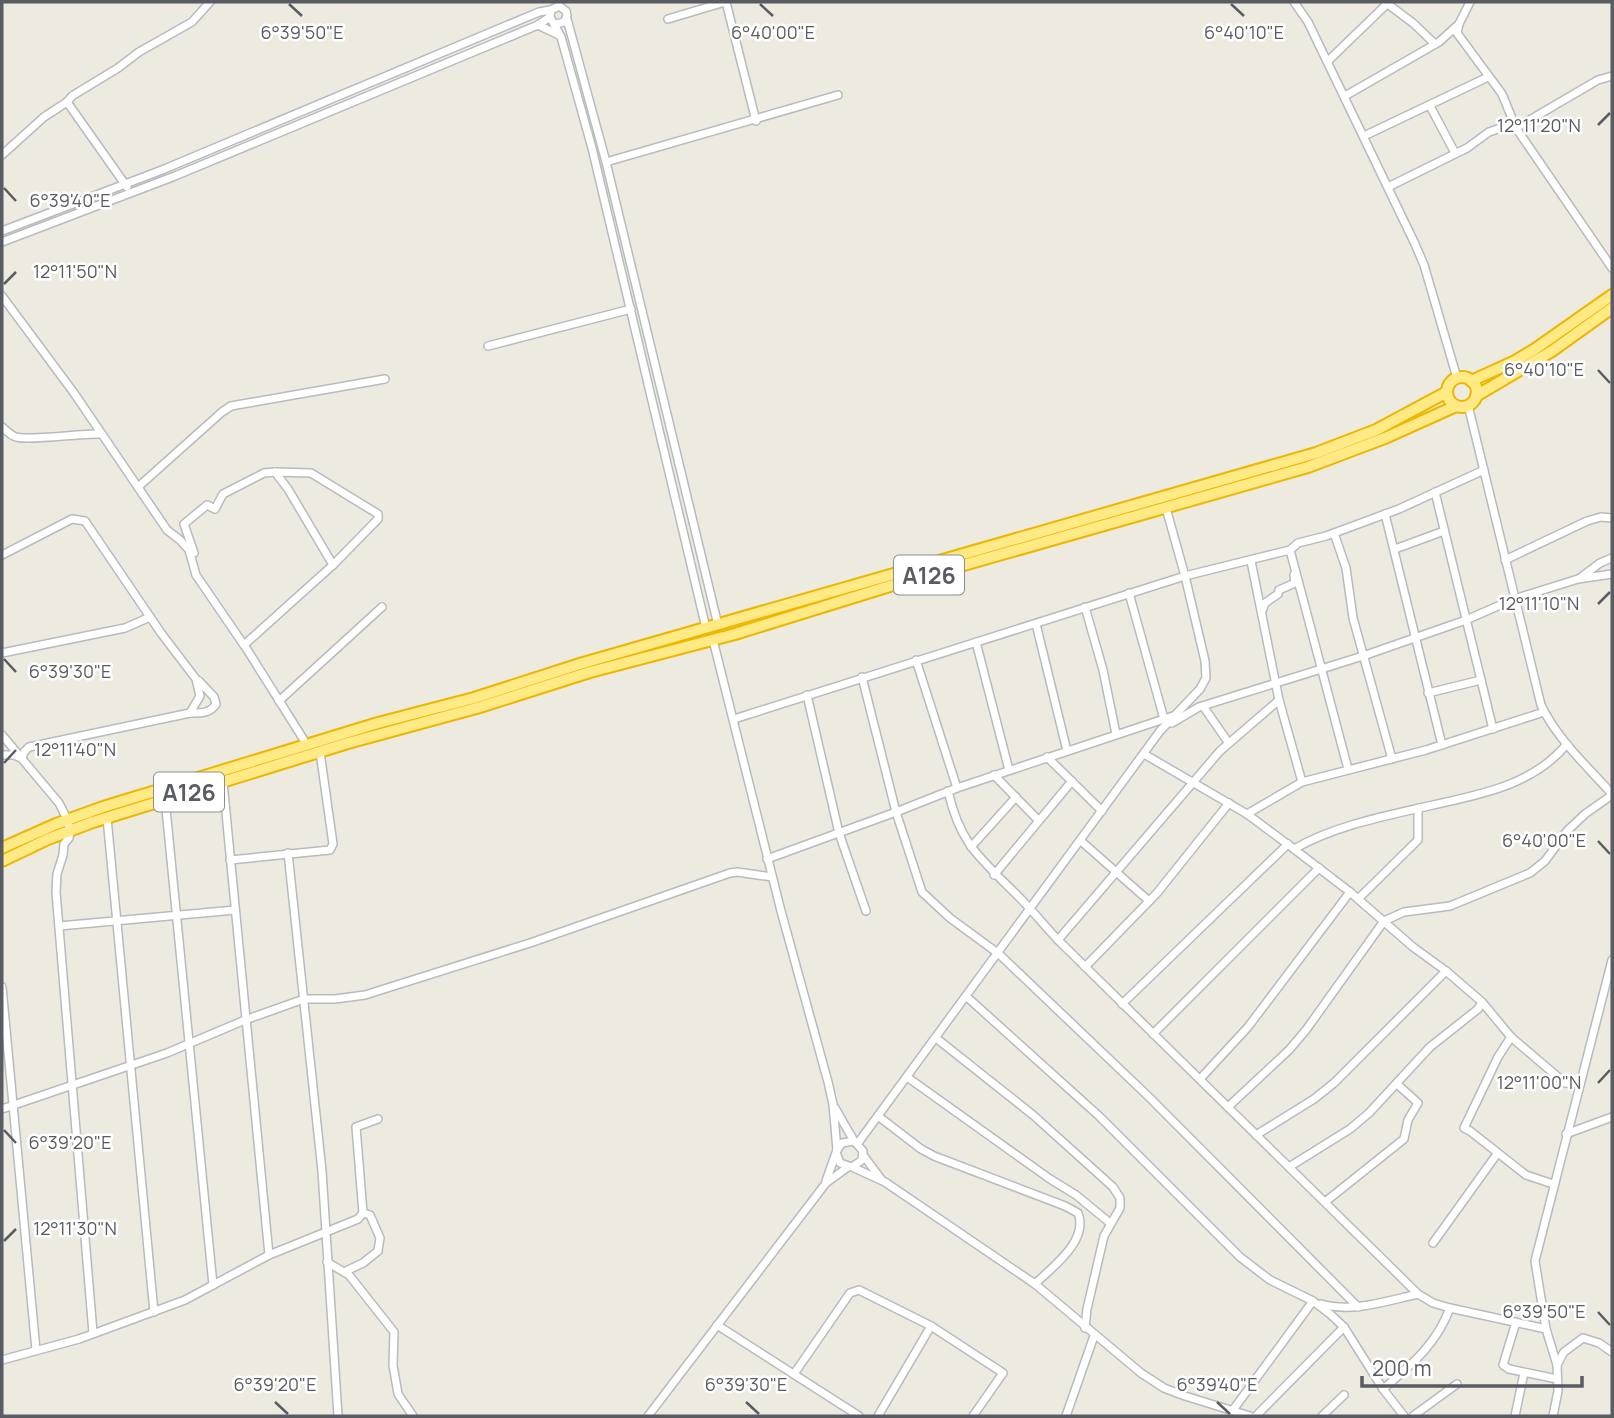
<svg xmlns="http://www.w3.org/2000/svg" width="1614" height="1418" viewBox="0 0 1614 1418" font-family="Manrope,sans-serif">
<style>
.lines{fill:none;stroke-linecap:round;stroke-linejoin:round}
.minor-casing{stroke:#b8bac0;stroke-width:10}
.highway-casing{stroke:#edb600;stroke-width:14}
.minor{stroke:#fff;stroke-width:7}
.highway{stroke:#ffea85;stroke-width:10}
.ticks{fill:none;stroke:#595c62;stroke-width:2.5}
.labels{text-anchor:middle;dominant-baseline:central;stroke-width:5;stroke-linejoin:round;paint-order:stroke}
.shield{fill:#fff;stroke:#8b8d91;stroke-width:2}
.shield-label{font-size:23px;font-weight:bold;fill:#595c62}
.ticks-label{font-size:18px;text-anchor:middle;fill:#595c62;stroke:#fff;stroke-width:5;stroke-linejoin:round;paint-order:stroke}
</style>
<rect width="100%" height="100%" fill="#edebe0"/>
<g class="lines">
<g class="minor-casing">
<g id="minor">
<polyline points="726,2 756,121"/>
<polyline points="1294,2 1308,22 1415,244 1424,265 1457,378"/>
<polyline points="1385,2 1413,23 1435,44"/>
<polyline points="567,19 606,162 718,625"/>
<polyline points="668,19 725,2"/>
<polyline points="556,24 564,22 567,16 566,11 559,6 551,10 550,17 561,37 592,148 706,628"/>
<polyline points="1459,24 1457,33 1502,94 1516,128 1612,268"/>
<polyline points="538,25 559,35"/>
<polyline points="1328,61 1389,2"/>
<polyline points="1345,96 1439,42 1459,24 1470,2"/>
<polyline points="67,102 127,187"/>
<polyline points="1430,106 1455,153"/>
<polyline points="1364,136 1488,77"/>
<polyline points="2,155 44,117 67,102 72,96 118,68 139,52 192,22 210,2"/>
<polyline points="606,162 838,95"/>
<polyline points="1388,187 1467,148 1489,132 1503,127 1516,128 1598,80 1612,76"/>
<polyline points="2,231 162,170 539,12 551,10"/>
<polyline points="2,242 175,176 538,25 550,17"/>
<polyline points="2,296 74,393 167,530 180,540 189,550 196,575 248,651 307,745"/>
<polyline points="488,346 631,309"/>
<path d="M1468,405L1541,705C1557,739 1587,766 1612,794"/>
<path d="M2,427C6,430 10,435 16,437C27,441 84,433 101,434"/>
<polyline points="138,487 222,412 231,406 385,379"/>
<polyline points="1435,492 1493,729"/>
<polyline points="1385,514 1442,745"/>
<polyline points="1334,533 1346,568 1353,618 1392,759"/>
<polyline points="1395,549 1444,531"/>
<polyline points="1290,550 1348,769"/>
<polyline points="194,553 184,524 207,505 215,509 223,494 264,473 275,472 311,473 378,514 378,519 333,565"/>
<polyline points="2,555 72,519 85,521 161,633 196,679 200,696 190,713"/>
<polyline points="1505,560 1587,521 1601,517 1612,518"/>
<polyline points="1251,561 1279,700 1302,782"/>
<polyline points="1580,578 1600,563 1612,558"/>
<polyline points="1129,593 1164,719"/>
<polyline points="1085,607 1103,670 1116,734"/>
<polyline points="1262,611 1265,603 1278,594 1279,590 1295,583 1294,575"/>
<polyline points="1036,624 1067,751"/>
<polyline points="713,640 781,911 828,1082 833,1104 837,1150"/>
<polyline points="976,642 1009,770"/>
<polyline points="244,645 333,565 288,489 275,472"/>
<polyline points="2,653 125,628 150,617"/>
<polyline points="916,660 957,788"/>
<polyline points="862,677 896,812 922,892 950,918 999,954 1150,1098 1358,1307"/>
<polyline points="1428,693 1481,680"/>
<polyline points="807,695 839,833 866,911"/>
<polyline points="279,701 382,607"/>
<polyline points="1203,706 1228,742"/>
<polyline points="734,719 1185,576 1290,550 1298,543 1326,536 1399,509 1484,470"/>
<polyline points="1172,723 1199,707 1363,656 1466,620 1514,599 1578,579 1612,574"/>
<polyline points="2,735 59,803 67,819 70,830 69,838 64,844 63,855 57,874 56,892 93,1333"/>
<polyline points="1144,754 1247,814 1294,849 1350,892 1413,947 1446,971 1482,1002 1511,1037 1565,1083 1580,1084"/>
<polyline points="2,755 14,755 21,758"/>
<polyline points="1047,757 1102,811"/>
<path d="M22,758L24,752L29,747L190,713C200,713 210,714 216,704L214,697L199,681"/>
<polyline points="994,775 1038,820"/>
<polyline points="223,782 269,1255"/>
<path d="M948,791C960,844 980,858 1017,895C1031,909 1044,925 1058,940L1418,1294L1433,1303L1450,1308C1436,1345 1412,1364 1383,1389"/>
<polyline points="165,799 213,1285"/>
<polyline points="1247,814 1302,782 1426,750 1544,712"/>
<polyline points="107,818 154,1312"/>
<polyline points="1081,841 1149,901"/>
<polyline points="971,847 1016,797"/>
<path d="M1294,849C1336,825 1386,816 1433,805C1482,794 1533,785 1567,744"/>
<polyline points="288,853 322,1171 338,1416"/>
<polyline points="767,859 896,812 957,788 1173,716"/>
<polyline points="230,860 330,850 333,844 320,752"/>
<polyline points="994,875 1072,781"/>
<polyline points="1358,899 1418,840 1418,808"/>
<polyline points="59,926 235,910"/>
<polyline points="1058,940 1220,751 1279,700"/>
<polyline points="1085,967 1157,893 1229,803"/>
<polyline points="2,987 36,1350"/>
<polyline points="967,997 1099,1116 1240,1257 1270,1280 1313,1301 1330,1314 1344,1327 1383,1389 1404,1416"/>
<polyline points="1122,1004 1288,844"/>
<polyline points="1153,1034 1319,868"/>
<polyline points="1511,1037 1498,1057 1464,1128 1470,1131 1526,1175 1553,1184"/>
<polyline points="936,1038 1033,1115 1113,1187 1120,1198 1120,1208 1104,1236 1087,1309 1085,1328"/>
<polyline points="907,1077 1050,1179 1076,1195 1110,1223"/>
<polyline points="1200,1079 1248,1027 1350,892"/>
<polyline points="1228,1107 1289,1050 1306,1030 1384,921 1404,912 1450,906 1530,873 1545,861 1567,831 1585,814 1612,795"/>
<polyline points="835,1108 854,1141"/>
<polyline points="2,1109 167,1053 245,1020 304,999 335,999 365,995 530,943 730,873 737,872 772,877"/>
<path d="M878,1116L921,1149L934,1156L1065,1206L1078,1213C1089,1241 1052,1267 1035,1284"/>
<polyline points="1566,1134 1612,1117"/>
<polyline points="1256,1135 1314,1099 1334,1083 1446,971"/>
<polyline points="858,1143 1160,731 1200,689 1206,678 1205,661 1185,576 1166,508"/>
<polyline points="863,1155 881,1179"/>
<polyline points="852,1167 885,1182 1035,1284 1141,1373 1164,1388 1185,1396 1250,1416"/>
<polyline points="1289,1167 1350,1129 1369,1113 1430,1047 1478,1009 1482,1002"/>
<polyline points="826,1181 837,1150 842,1143 854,1141 863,1151 862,1160 852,1167 840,1163 837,1155"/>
<polyline points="1325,1202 1404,1139 1408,1120 1418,1103 1397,1084"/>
<polyline points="363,1213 356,1127 378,1119"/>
<polyline points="1433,1243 1497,1154"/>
<polyline points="327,1262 349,1275 394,1332 393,1365 398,1394 413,1416"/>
<polyline points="344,1272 363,1263 378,1251 380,1238 370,1215 363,1213"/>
<path d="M1321,1304C1353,1313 1386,1301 1418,1294"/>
<polyline points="1450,1308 1546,1329"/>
<polyline points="1516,1322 1503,1365 1509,1369 1557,1379"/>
<polyline points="717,1325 859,1416"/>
<polyline points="2,1360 79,1339 185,1300 269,1255 358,1219 363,1213"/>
<polyline points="1557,1365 1564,1352 1583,1338 1599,1343 1612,1352"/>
<polyline points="794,1374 850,1293 859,1290 931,1326"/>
<polyline points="1233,1410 1313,1301"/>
<polyline points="648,1416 826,1183 848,1167"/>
<polyline points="878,1416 931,1326 1003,1373 973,1416"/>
<polyline points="1066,1416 1094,1336"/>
<polyline points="1256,1416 1344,1327"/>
<polyline points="1322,1416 1344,1395"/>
<polyline points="1413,1416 1457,1384"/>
<polyline points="1515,1416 1524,1373"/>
<polyline points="1553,1416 1558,1391 1557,1365 1546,1329 1535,1261 1612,960"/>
</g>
</g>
<g class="highway-casing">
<g id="highway">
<circle cx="1462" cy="392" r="15"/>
<polyline points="1471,381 1515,361 1535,349 1612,295"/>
<polyline points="1476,396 1552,351 1612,308"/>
<polyline points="2,848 56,824 103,807 378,723 474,698 583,663 1316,453 1376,430 1447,392"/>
<polyline points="2,861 48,839 93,822 348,743 480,707 590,672 735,634 890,586 1308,467 1385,438 1456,406"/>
</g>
</g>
<use href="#minor" class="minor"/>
<use href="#highway" class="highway"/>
</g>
<path class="ticks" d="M289,4L302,16M760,4L773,16M1231,4L1244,16M1598,125L1610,113M4,188L16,201M4,284L16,272M1598,370L1610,383M1598,604L1610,592M4,659L16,672M4,763L16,750M1598,841L1610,854M1598,1083L1610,1070M4,1130L16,1143M4,1241L16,1229M1598,1312L1610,1325M275,1402L288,1414M746,1402L759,1414M1217,1402L1230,1414"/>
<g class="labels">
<g class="shield">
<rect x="894" y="555.5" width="70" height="39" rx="5"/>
<rect x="154" y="772.5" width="70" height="39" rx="5"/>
</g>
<g class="shield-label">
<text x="929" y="575">A126</text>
<text x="189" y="792">A126</text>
</g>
</g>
<g class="ticks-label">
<text x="302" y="39">6°39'50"E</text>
<text x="773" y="39">6°40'00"E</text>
<text x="1244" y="39">6°40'10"E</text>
<text x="1539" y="132">12°11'20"N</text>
<text x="70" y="207">6°39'40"E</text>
<text x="75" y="278">12°11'50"N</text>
<text x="1544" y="376">6°40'10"E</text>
<text x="1539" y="610">12°11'10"N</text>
<text x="70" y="678">6°39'30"E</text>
<text x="75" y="756">12°11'40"N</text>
<text x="1544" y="847">6°40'00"E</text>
<text x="1539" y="1089">12°11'00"N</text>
<text x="70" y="1149">6°39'20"E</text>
<text x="75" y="1235">12°11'30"N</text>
<text x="1544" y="1318">6°39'50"E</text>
<text x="275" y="1391">6°39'20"E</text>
<text x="746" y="1391">6°39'30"E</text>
<text x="1217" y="1391">6°39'40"E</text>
</g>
<rect width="1614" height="1418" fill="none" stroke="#595c62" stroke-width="7"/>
<path d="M1362 1376v10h220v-10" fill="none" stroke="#595c62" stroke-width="3.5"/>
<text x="1372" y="1376" font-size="21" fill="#595c62" stroke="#ffffff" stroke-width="5" paint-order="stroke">200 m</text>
</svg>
